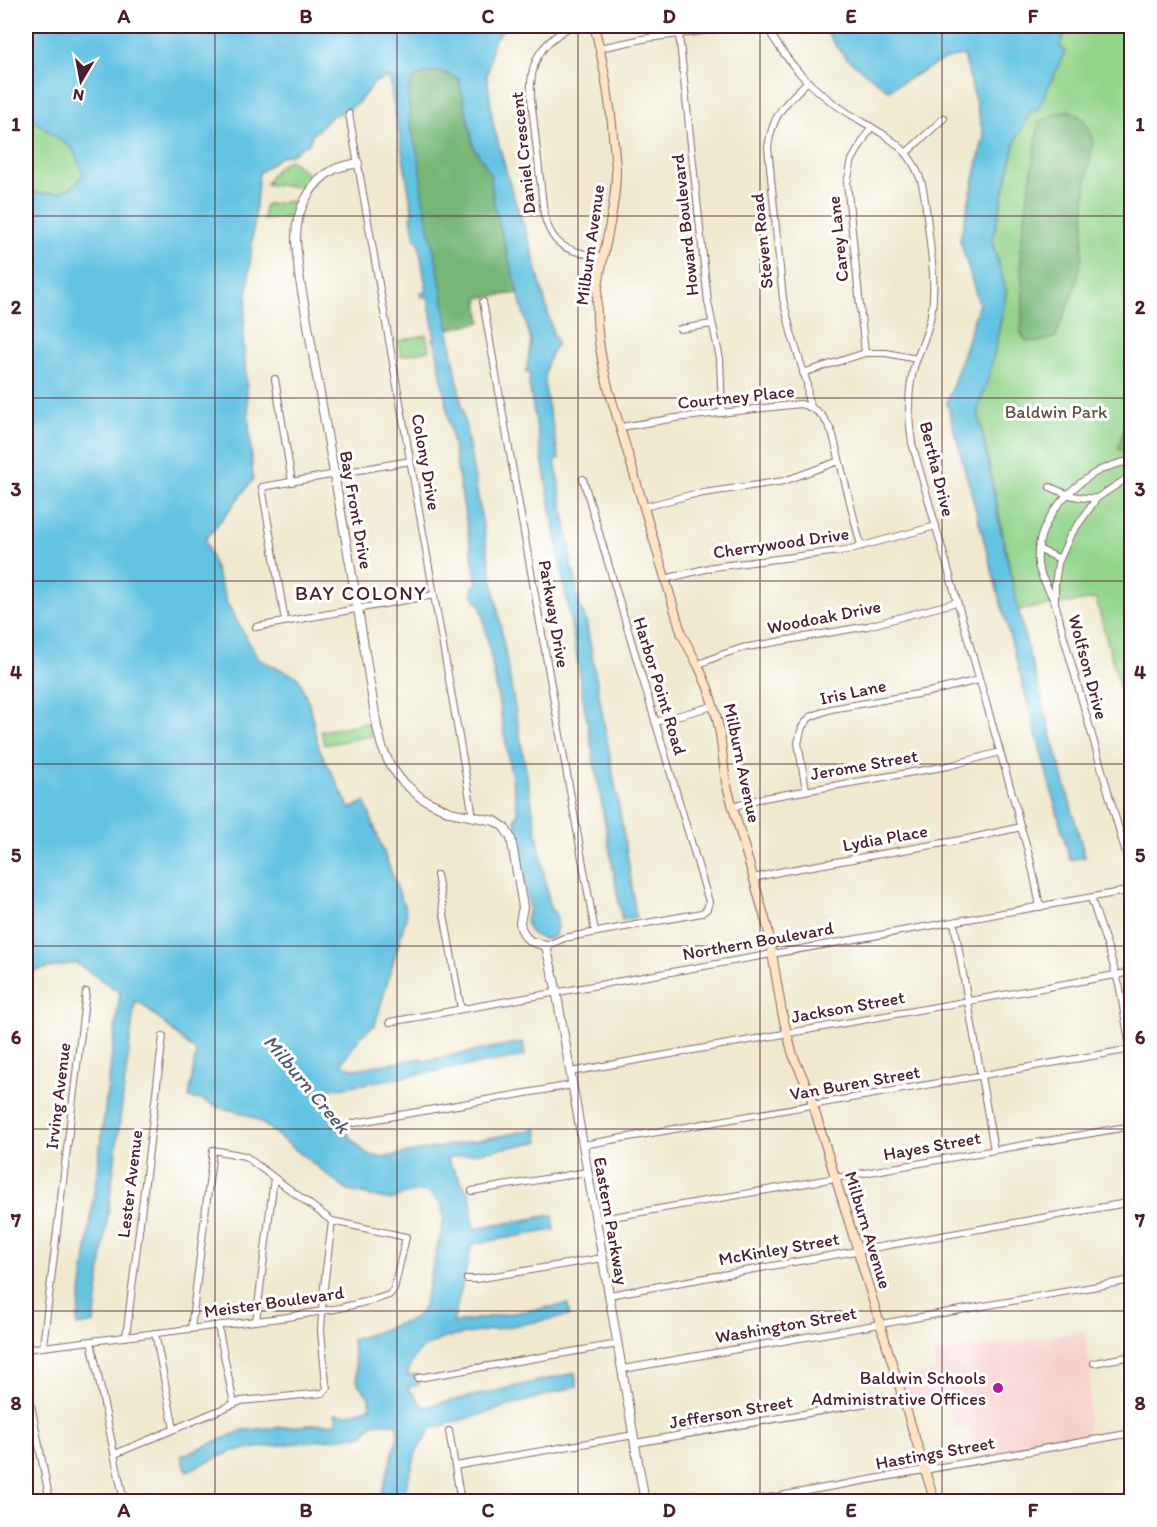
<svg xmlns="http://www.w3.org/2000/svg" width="1157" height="1527" viewBox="0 0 1157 1527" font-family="Itim,sans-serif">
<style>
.built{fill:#f7d0ce}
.green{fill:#93d48b;stroke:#6e7a5b;stroke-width:1.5}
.forest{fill:#76b677;stroke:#606a51;stroke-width:1.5}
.water{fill:#64c3e2;stroke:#577186;stroke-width:1.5}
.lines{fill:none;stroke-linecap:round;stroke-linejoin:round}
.minor-casing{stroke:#846664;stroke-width:8}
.tertiary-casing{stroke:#846664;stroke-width:10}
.secondary-casing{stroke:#846664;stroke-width:10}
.minor{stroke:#fff;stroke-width:6}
.tertiary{stroke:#fff;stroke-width:8}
.secondary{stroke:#ffe4c6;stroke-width:8}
.grid{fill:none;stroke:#4a1f2b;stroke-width:1.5;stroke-opacity:0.55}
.poi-dot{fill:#b5179e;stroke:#fff;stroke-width:2}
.labels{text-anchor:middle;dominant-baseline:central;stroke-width:6;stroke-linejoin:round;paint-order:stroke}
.street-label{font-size:18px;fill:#4a1f2b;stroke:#fff}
.park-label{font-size:18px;fill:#605548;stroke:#fff}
.poi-label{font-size:18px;fill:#4a1f2b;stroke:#fff;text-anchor:end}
.neighbourhood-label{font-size:20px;letter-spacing:1.5px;fill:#4a1f2b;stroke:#fff}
.water-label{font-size:20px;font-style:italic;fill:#53586b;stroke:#fff}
.neatline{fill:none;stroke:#4a1f2b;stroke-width:2}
.grid-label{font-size:20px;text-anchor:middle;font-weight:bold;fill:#4a1f2b}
</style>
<rect width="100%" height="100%" fill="#fff"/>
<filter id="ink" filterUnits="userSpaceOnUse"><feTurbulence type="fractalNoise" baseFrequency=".0167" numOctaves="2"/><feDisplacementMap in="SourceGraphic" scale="12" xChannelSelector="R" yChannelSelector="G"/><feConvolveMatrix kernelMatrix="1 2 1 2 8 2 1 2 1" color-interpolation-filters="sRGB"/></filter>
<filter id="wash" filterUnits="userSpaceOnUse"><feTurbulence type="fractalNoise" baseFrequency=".008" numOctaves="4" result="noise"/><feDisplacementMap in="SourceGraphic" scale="24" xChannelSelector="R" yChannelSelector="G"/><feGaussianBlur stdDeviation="1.35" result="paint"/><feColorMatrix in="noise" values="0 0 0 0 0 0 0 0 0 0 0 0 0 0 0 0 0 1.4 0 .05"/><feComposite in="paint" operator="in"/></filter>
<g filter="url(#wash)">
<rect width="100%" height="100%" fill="#f0e9cf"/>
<polygon class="built" points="1084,1331 1091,1370 1087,1437 975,1457 968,1427 955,1430 946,1398 910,1404 902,1378 936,1372 933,1354"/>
<g class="green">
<polygon points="1068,26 1131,26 1131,714 1127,715 1096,599 1018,610 978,410 993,358 1005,300 1006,290 992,241 1016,140 1031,110 1037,110 1065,51 1059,47"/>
<polygon points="26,115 73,149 84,175 74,186 59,193 26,193"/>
<path d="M290,160L314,179L308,188L266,184C273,172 278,165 290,160Z"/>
<polygon points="300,200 295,216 263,220 265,205"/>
<polygon points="426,335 429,350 401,356 398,341"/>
<polygon points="370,722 372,736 324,745 321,731"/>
</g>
<g class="forest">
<polygon points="435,71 442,72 459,79 474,148 483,161 490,173 494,203 518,293 478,298 481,322 448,329 438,269 422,194 419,160 410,123 408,94 411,82 418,76"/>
<path d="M1068,110C1083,115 1089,125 1092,140C1094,151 1088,165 1087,177C1083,210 1086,245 1078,277C1073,298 1062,317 1056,337L1040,342L1026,341L1021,333L1023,302L1020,249L1039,122L1053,115Z"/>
<polygon points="1131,402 1132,453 1130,453 1118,449"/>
</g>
<g class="water">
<path d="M26,26H506L493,41L487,75L493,124L512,192L531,247L553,333L557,344C539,367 545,394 551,420L552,422L559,459L555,460L571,555H570L572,571H574L580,607L586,620L595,672L628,859L636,917L622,920L595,765L593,760L594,759L579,676L580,675L529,384L530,373H526L531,341L494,203L490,173L483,161L474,148L459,79L442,72L435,71L418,76L411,82L408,94L410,123L419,160L422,194L438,269L550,908C560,917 558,924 555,936L549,939H543L532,934L528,929L526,921L529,908L515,819L518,814L493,668L481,606L473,596V586L477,584L436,346L433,339H435L428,296L421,297V293L427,292L418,240H415L411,215L413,214L389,77L375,82L357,104L341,113L333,115L312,135L310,142L296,151L289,155L281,156L259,173L243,336L253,480L205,540L227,603L258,659L298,677L309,704L319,748L350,809L365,802L407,914L375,1025L360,1037L341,1064L355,1069L422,1058L423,1061L523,1042L525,1056L321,1091L338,1123L366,1154L382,1158L537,1129L539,1142L446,1158L470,1195L474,1229L553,1215L555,1230L472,1244L453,1323L568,1304L569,1316L444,1338C421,1348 414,1351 407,1375H418L419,1385L407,1387L424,1407L575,1373L577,1386L431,1429L417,1450L402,1501H379L398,1436L397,1423H373L363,1435L233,1451L187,1471L181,1456L244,1430L337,1423L335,1414H350L361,1410L370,1408L369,1397L358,1384L352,1340L414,1319L423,1309L444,1219L441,1204L436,1198L428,1192L418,1191L405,1194L391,1200L348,1191L258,1120L237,1111L220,1108L202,1100L189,1098L196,1052L142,1004L135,1002L94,1323L77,1326L120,992L76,963L32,971L30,985H26V193H59L74,186L84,175L73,149L26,115Z"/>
<polygon points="822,26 1068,26 1059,47 1065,51 1037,111 1031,110 1016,140 992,241 1006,290 1005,300 990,372 978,410 1000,526 1024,635 1085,857 1070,860 947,403 979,304 960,240 984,136 964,55 943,60 888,90 845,57 845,56 840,51"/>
</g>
</g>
<g filter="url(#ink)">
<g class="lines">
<g class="minor-casing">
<g id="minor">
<path d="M571,26C540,44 529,62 531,98L544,214C553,251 571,250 603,258"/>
<path d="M766,26C788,63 808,87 845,111C865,124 889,135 905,152C913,161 921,177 923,189C926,203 927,219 929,234C932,261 936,288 931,315C928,333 920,349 914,367C907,393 908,417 912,443L1017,811C1018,822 1023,833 1026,844C1032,865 1036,885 1040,907"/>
<polyline points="679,34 708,302 720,359 722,413"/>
<polyline points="600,48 648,38 719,29 733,26"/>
<path d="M808,81C784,105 773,113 768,147L783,299L792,336L807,383L808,399L811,406"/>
<polyline points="349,114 473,816"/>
<polyline points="906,153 944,118"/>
<polyline points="483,302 595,932"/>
<polyline points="680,329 712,324"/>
<polyline points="865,353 847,183 852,160 871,127"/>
<polyline points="803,373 865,353 886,353 917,359"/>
<polyline points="275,379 292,482"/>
<path d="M621,427L676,418L800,404C818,408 826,418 833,435L861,546"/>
<path d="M1132,460C1119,463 1104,467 1093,474C1063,493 1035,526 1038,564C1039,576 1052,593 1056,606C1059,617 1062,630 1065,641L1132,875"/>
<path d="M1050,487C1068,495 1077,499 1097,498"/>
<polyline points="644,507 690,495 784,481 839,461"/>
<polyline points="1038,549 1060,559"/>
<polyline points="665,579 713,567 847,550 936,526"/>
<polyline points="1055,601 1055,584 1058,563 1070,536 1097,498 1132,475"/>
<polyline points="285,621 262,487 410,461"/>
<polyline points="256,627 434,595"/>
<polyline points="697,665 721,655 742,648 868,626 957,602"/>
<polyline points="655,722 713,706"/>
<polyline points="806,790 798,743 802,727 810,717 831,709 929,692 979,680"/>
<polyline points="733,807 758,799 948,766 1000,752"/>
<polyline points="437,875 461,1009"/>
<polyline points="754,878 784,871 972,838 1021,827"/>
<polyline points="1091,898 1110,954 1120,989 1131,1053"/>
<polyline points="954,922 994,1150"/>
<polyline points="546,946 564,938 702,913 707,909 709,902 583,479"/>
<polyline points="390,1022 1132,890"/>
<polyline points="570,1072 1132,972"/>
<polyline points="354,1123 572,1085"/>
<polyline points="583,1145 1132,1049"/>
<polyline points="472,1191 587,1172"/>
<polyline points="596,1220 1132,1126"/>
<polyline points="467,1279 476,1279 603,1258"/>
<polyline points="609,1295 1132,1202"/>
<polyline points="256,1321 274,1178"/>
<polyline points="218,1326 234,1404"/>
<polyline points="155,1333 174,1429"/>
<polyline points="126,1337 163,1036"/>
<polyline points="91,1341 124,1502"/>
<polyline points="43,1346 86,992"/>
<polyline points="26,1349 288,1317 340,1308 377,1299 389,1295 394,1289 406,1237 332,1221 245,1156 213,1150 191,1329"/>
<polyline points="1094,1363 1132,1356"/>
<polyline points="623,1369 1132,1280"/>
<polyline points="418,1378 618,1344"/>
<polyline points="26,1379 50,1502"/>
<polyline points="449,1431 461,1502"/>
<polyline points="635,1443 902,1397"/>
<polyline points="115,1454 241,1401 323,1393 328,1387 326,1384 321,1331 323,1295 332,1221"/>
<polyline points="455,1466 634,1435"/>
<polyline points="745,1502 1132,1433"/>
</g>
</g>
<g class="tertiary-casing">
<path id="tertiary" d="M358,163C350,165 342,166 335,169C311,181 296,210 296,237C296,249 298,262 299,275L358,609L377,727L382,747L390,765L401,780L421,798L450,812L495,821L504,827L511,838L523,907L520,922L521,928L525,936L530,941L546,946L555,984L645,1502"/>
</g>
<g class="secondary-casing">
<path id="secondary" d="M594,26C603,58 608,91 612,124C613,141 616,158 616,174C615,213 603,250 598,287C594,321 600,354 608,387L682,635L699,667L708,688L717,719L720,734L726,783L768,929L782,1013L787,1033L793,1055L809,1091L816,1115L932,1493V1502"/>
</g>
<use href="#minor" class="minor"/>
<use href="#tertiary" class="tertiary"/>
<use href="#secondary" class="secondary"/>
</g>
</g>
<path class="grid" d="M215,26V1502M397,26V1502M578,26V1502M760,26V1502M942,26V1502M26,216H1132M26,398H1132M26,581H1132M26,764H1132M26,946H1132M26,1129H1132M26,1311H1132"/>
<circle class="poi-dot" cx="998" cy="1388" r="6"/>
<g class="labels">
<g class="street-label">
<text transform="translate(523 153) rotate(-96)">Daniel Crescent</text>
<text transform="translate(685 225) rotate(-96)">Howard Boulevard</text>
<text transform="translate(838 239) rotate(-96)">Carey Lane</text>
<text transform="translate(762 241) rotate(-96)">Steven Road</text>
<text transform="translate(590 245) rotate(-82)">Milburn Avenue</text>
<text transform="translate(736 397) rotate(-6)">Courtney Place</text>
<text transform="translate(426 462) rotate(80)">Colony Drive</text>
<text transform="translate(937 469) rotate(76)">Bertha Drive</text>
<text transform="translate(356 510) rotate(80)">Bay Front Drive</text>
<text transform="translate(781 543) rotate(-8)">Cherrywood Drive</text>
<text transform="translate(554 614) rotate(80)">Parkway Drive</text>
<text transform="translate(824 617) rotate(-11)">Woodoak Drive</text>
<text transform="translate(1088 667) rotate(75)">Wolfson Drive</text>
<text transform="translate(660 686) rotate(73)">Harbor Point Road</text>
<text transform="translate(853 692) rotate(-12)">Iris Lane</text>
<text transform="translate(742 763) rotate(78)">Milburn Avenue</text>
<text transform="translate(864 765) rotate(-10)">Jerome Street</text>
<text transform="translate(885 838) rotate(-10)">Lydia Place</text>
<text transform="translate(758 941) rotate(-10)">Northern Boulevard</text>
<text transform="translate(848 1007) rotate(-10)">Jackson Street</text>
<text transform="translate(855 1083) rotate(-10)">Van Buren Street</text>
<text transform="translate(58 1096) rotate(-83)">Irving Avenue</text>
<text transform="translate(932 1146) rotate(-10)">Hayes Street</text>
<text transform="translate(130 1184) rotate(-83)">Lester Avenue</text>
<text transform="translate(611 1221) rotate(80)">Eastern Parkway</text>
<text transform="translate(868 1230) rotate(73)">Milburn Avenue</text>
<text transform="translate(779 1249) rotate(-10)">McKinley Street</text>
<text transform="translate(274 1302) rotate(-8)">Meister Boulevard</text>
<text transform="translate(786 1325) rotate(-10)">Washington Street</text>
<text transform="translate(731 1412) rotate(-10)">Jefferson Street</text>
<text transform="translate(935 1453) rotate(-10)">Hastings Street</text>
</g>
<g class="park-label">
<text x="1056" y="412">Baldwin Park</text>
</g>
<g class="poi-label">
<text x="986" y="1378">Baldwin Schools<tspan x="986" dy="21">Administrative Offices</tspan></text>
</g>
<g class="neighbourhood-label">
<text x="361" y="593">BAY COLONY</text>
</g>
<g class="water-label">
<text transform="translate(307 1084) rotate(50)">Milburn Creek</text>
</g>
</g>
<rect width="1157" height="1527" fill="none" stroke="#fff" stroke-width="66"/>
<g transform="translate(81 81) rotate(190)" stroke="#ffffff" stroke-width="4.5" paint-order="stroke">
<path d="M0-4.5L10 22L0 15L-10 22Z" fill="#4a1f2b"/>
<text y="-9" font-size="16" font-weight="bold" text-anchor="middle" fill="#4a1f2b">N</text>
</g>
<rect x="33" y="33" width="1091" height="1461" class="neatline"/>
<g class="grid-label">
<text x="124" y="23">A</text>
<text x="306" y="23">B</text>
<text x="488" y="23">C</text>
<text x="669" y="23">D</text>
<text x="851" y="23">E</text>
<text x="1033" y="23">F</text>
<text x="16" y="131">1</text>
<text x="1140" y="131">1</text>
<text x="16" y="314">2</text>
<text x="1140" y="314">2</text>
<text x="16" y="496">3</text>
<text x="1140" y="496">3</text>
<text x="16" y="679">4</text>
<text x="1140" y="679">4</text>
<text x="16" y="862">5</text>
<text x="1140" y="862">5</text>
<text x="16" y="1044">6</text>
<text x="1140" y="1044">6</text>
<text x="16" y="1227">7</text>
<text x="1140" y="1227">7</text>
<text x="16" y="1410">8</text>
<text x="1140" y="1410">8</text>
<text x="124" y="1517">A</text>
<text x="306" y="1517">B</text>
<text x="488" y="1517">C</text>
<text x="669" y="1517">D</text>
<text x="851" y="1517">E</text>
<text x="1033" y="1517">F</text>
</g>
</svg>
